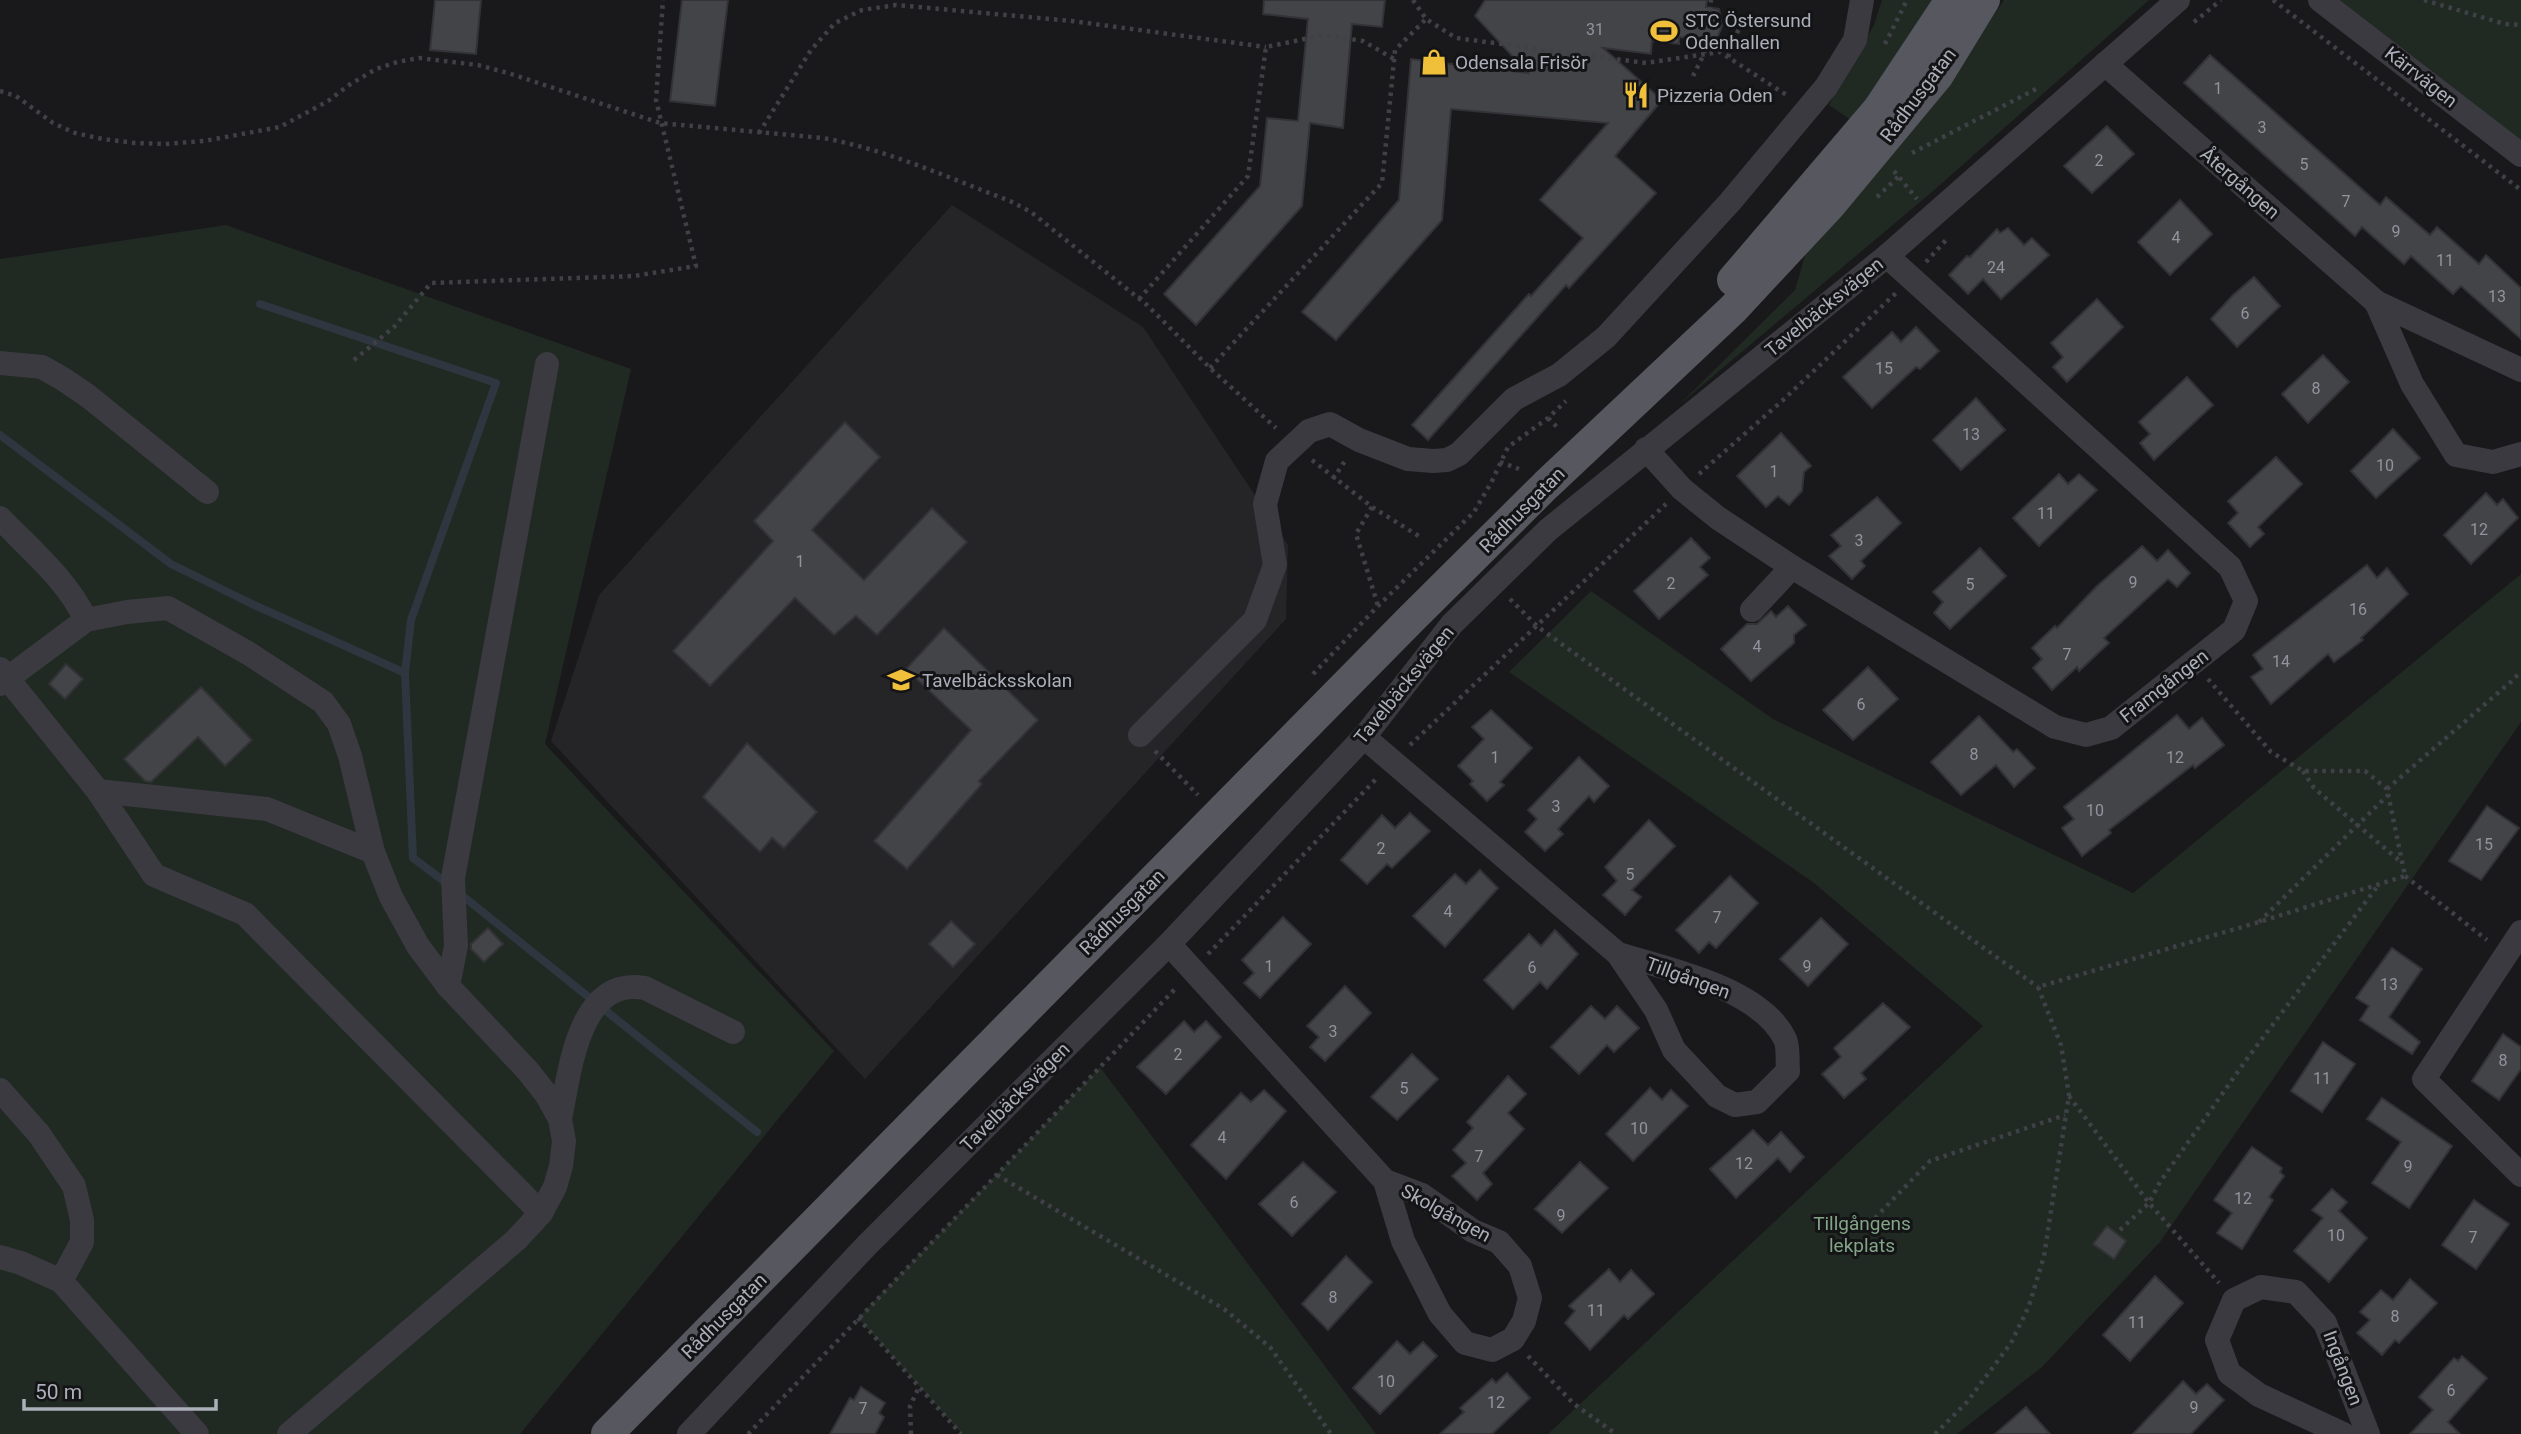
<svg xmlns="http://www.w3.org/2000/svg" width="2521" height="1434" viewBox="0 0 2521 1434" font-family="Roboto,sans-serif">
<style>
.built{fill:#252528}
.green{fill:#202922}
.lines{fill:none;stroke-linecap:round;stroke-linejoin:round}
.stream{stroke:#2e363f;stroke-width:8}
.building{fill:#434448;stroke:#333337;stroke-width:2}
.path{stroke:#404147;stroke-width:4.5;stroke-dasharray:3.5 5;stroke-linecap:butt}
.minor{stroke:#3a3a40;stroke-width:24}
.major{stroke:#56575f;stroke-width:32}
.labels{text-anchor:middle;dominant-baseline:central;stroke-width:6;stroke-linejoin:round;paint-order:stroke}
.number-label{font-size:16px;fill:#91949e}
.poi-label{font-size:19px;fill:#abafba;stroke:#141416;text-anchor:start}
.street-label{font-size:19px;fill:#abafba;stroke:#141416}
.park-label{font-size:19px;fill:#82a587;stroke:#141416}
</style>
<rect width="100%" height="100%" fill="#19191b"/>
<polygon class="built" points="952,205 1143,327 1288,545 1286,619 865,1079 551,741 599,595"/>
<g class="green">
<polygon points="1882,0 1936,0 1854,122 1829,105 1874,25"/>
<polygon points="2004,0 2149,0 1932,192 1680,404 1795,290 1806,252 1941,94"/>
<polygon points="2336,0 2521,0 2521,145"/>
<polygon points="226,225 631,369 545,744 834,1051 520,1434 0,1434 0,259"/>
<polygon points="2521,574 2521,722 2160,1242 2042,1367 1957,1434 1548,1434 1983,1026 1814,883 1509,672 1591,591 1773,719 2133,893"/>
<polygon points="1100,1067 1376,1434 962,1434 858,1318"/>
</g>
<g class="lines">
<g class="stream">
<polyline points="260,304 496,383 411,620 405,673 413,858 449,885"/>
<polyline points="0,435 171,564 252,604 405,673"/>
<polyline points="459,893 757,1132"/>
</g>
</g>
<g class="building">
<polygon points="435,0 481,0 476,54 430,50"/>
<polygon points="682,0 728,0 715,106 670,101"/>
<polygon points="1264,0 1385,0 1382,27 1352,24 1343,128 1310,123 1302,206 1196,325 1164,294 1260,186 1267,118 1298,121 1308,19 1263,14"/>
<polygon points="1485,0 1707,0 1706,7 1719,9 1722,26 1716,41 1679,37 1679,44 1652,41 1651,54 1603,48 1662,100 1615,156 1656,193 1569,288 1566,285 1428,440 1412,425 1529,294 1531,296 1583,238 1540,200 1608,123 1451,109 1442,220 1336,340 1302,312 1399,200 1411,59 1528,73 1475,16"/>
<polygon points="2210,55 2380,205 2386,197 2430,235 2437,227 2479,264 2486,255 2521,288 2521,339 2461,286 2453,294 2411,256 2404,264 2362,227 2355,236 2184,83"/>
<polygon points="2107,126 2134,154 2092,193 2064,166"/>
<polygon points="2180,200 2212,234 2170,275 2138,242"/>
<polygon points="2008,228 2024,245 2032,238 2049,255 2001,299 1983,279 1968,294 1949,275 1967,256 1970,257 1997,229 2000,233"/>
<polygon points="2254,277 2280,306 2237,347 2211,319 2233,295"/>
<polygon points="2097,299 2123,327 2067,382 2053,367 2063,357 2051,343"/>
<polygon points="1916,327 1939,351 1920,369 1916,367 1872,408 1843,377 1892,332 1901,342"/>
<polygon points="2323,355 2349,382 2308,423 2282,394"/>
<polygon points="2187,377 2213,405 2154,460 2140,443 2150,434 2139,422"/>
<polygon points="1976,398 2005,430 1961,470 1933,440"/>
<polygon points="845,422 880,457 812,530 864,580 932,508 967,542 877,635 856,616 834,635 795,598 710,686 673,651 773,541 754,521"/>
<polygon points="2393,429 2420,458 2376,498 2351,471"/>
<polygon points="1781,433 1811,466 1804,472 1802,491 1789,505 1778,496 1766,507 1737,476"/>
<polygon points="2276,457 2302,484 2258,527 2264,534 2250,547 2228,523 2238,513 2228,501"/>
<polygon points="2059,474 2068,484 2079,474 2097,490 2039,546 2013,518"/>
<polygon points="2486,493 2497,505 2503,499 2518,518 2471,564 2444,535"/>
<polygon points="1877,497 1901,523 1861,561 1865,566 1852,579 1829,556 1841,546 1831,535"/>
<polygon points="1691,538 1710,558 1700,567 1708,575 1659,619 1634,591"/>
<polygon points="2142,546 2157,561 2168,550 2190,573 2177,587 2168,579 2104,638 2109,643 2079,671 2077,667 2052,690 2033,668 2042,659 2032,648 2055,626 2057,628 2096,587"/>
<polygon points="1980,548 2006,576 1950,629 1934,613 1943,602 1933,592"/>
<polygon points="2367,565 2377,578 2387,568 2408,594 2361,638 2363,640 2334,662 2328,654 2271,704 2251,677 2263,669 2253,655"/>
<polygon points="1788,606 1806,625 1794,635 1794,643 1751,681 1721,649 1747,624 1757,624 1771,611 1776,617"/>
<polygon points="944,628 1038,720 979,781 982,784 907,869 874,841 971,730 906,669"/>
<polygon points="66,664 83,679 65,699 49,684"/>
<polygon points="1868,667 1898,699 1853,740 1823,710"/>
<polygon points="201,687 252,740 225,766 198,737 151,782 145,781 124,759"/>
<polygon points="1491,710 1532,748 1500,782 1504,785 1487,801 1470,784 1473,781 1458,766 1484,739 1472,727"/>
<polygon points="2177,715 2189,729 2202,718 2224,745 2195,768 2193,765 2109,830 2111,833 2082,856 2062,828 2074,819 2064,807"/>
<polygon points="1979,716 2013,752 2017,749 2035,768 2014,787 1996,765 1961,795 1931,762"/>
<polygon points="747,743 817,812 784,848 772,838 760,852 703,797"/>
<polygon points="1579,757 1609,786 1594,802 1589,796 1558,829 1563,834 1545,851 1525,832 1537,819 1528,810"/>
<polygon points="2487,806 2519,828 2481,880 2449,861"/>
<polygon points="1410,813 1430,831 1392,868 1387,864 1367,884 1341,860 1382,815 1395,828"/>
<polygon points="1649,820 1675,846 1632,890 1641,897 1625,915 1603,895 1617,881 1605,867"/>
<polygon points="1480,870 1498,888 1445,947 1413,916 1455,874 1466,884"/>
<polygon points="1730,876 1758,903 1716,948 1709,942 1699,953 1676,930"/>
<polygon points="1283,917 1311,944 1260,998 1244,983 1254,973 1242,960"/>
<polygon points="1821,918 1848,944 1808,986 1780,959"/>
<polygon points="951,921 975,944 953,967 929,944"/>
<polygon points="488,928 503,944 484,962 471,949 471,944"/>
<polygon points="1555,930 1578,954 1547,989 1540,982 1513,1009 1484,980 1529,934 1541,946"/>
<polygon points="2392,948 2422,969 2389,1017 2420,1042 2412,1054 2360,1020 2369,1006 2356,998"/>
<polygon points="1345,986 1371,1013 1325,1061 1310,1047 1319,1037 1307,1026"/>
<polygon points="1883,1003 1910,1027 1861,1073 1866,1079 1844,1098 1822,1074 1841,1057 1834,1048"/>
<polygon points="1591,1006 1605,1019 1617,1006 1639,1028 1614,1052 1607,1045 1579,1074 1551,1047"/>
<polygon points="1184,1021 1194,1032 1206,1021 1221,1037 1166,1094 1137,1067"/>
<polygon points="2503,1034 2521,1047 2521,1069 2499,1100 2472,1081"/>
<polygon points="2323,1042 2355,1064 2322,1112 2291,1091"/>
<polygon points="1412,1054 1438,1079 1397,1120 1371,1097"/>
<polygon points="1508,1076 1526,1094 1508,1113 1524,1129 1483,1173 1492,1184 1477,1200 1452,1176 1466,1163 1453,1150 1473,1128 1467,1122"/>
<polygon points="1650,1088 1662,1100 1671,1090 1688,1106 1633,1161 1606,1134"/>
<polygon points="1264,1090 1286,1111 1226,1179 1191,1145 1241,1093 1251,1102"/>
<polygon points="2382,1098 2452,1146 2409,1208 2372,1183 2401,1142 2367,1119"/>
<polygon points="1753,1130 1768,1145 1781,1132 1804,1157 1790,1172 1778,1158 1736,1198 1710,1169"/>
<polygon points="2252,1147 2282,1168 2280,1172 2284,1176 2269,1197 2273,1200 2242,1249 2217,1233 2232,1213 2214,1200"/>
<polygon points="1303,1162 1336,1192 1292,1236 1259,1204"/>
<polygon points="1580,1162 1608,1188 1562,1233 1535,1209"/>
<polygon points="2332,1189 2347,1202 2339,1211 2367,1238 2329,1282 2294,1251 2323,1218 2312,1210"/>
<polygon points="2474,1200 2509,1224 2476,1269 2442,1245"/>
<polygon points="2107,1226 2126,1241 2114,1259 2093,1244"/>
<polygon points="1346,1256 1372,1282 1328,1330 1302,1304"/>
<polygon points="1609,1269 1620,1282 1631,1270 1654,1294 1628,1319 1624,1315 1590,1350 1565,1323 1575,1311 1569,1306"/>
<polygon points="2155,1276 2183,1303 2130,1361 2103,1335"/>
<polygon points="2410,1279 2437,1303 2399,1343 2395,1340 2382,1355 2357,1333 2370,1320 2360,1312 2381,1290 2393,1300"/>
<polygon points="1397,1341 1410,1354 1423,1342 1437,1356 1380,1414 1353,1388"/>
<polygon points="2462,1356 2487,1378 2448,1422 2460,1434 2410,1434 2433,1410 2419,1397 2454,1358 2458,1361"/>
<polygon points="1507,1373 1530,1398 1492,1434 1440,1434 1464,1412 1460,1408 1492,1379 1496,1383"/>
<polygon points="2183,1381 2196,1394 2207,1384 2224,1400 2191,1434 2133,1434"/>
<polygon points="861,1387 885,1403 879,1413 884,1417 875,1434 830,1434 850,1398 854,1400"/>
<polygon points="2026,1407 2050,1434 1995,1434"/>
</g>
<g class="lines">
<g class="path">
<polyline points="1413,0 1426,19 1456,38 1646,63 1720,52 1788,96"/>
<polyline points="2273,0 2521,190"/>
<polyline points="2424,0 2505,24 2521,25"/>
<polyline points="2194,22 2221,0"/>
<polyline points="1885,44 1907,0"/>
<polyline points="1728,57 1741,23"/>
<polyline points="1693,76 1704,54 1711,0"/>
<path d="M0,91L16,96L53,123L75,133L103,139L135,143L165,144L204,141L280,127L328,101L349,85L376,69L397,62L419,58L478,65L508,73L660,123L823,138C888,150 949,178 1010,201L1031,212L1147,305L1210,368L1276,428"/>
<polyline points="759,133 811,50 835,23 862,10 896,5 1072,21 1266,47"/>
<polyline points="1912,153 2038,88"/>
<polyline points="1894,171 1917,199"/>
<polyline points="1877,197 1899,176"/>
<polyline points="1926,262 1946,240"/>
<polyline points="1139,299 1248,176 1266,47 1324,35 1363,41 1394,59"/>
<polyline points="354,360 394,327 431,283 634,276 696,266 656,100 663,0"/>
<polyline points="1210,368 1382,183 1395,50 1426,19"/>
<polyline points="1548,418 1558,428"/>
<polyline points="1312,460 1372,507 1422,538"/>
<polyline points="1500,462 1519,469"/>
<polyline points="1699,474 1782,401 1896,293"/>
<polyline points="1333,479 1345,461"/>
<polyline points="1372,507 1356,534 1378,606"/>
<polyline points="1510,599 1538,627 2038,987"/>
<polyline points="1313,674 1378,606 1474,512 1491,483 1508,447 1548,418 1566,401"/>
<polyline points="2208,679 2271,752 2303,771 2365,771 2387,789"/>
<polyline points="1410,745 1666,504"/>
<polyline points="1155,751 1198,795"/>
<polyline points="2303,771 2314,788 2401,862"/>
<polyline points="2405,876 2487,940"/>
<polyline points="2259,922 2388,795"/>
<polyline points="1208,954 1377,778"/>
<polyline points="2069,1096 2149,1203 2219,1283"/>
<polyline points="997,1175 1224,1309 1270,1347 1331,1434"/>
<polyline points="1875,1218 1930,1161 2065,1115"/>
<polyline points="2120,1230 2149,1203 2160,1182 2249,1056 2377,887"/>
<polyline points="858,1318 961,1434"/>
<polyline points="1528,1356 1574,1404 1616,1434"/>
<polyline points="748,1434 1176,988"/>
<polyline points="911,1434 910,1406 919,1387"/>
<polyline points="1935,1434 1967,1402 2011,1343 2029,1306 2044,1256 2069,1095 2061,1045 2038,987 2259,922 2405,876 2387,789 2514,679 2521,671"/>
</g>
<g class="minor">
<polyline points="2320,0 2521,155"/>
<polyline points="2105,64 2376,302 2521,370"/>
<polyline points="2376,302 2412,384 2456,455 2493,462 2521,454"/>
<polyline points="0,363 42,367 63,379 88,396 207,492"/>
<polyline points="1646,449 1682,489 1718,518 1792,567 2055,727 2086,735 2111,728 2234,630 2246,601 2230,567 1887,256"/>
<path d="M0,518C31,550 67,580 86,620"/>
<polyline points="1752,610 1792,567"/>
<polyline points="0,669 98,791 154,875 245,914 541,1213"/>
<polyline points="0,684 86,620 127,612 168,608 248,653 323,702 339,724 350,756 373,852 391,897 418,946 448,986 528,1071 546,1094 560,1119 564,1141 561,1166 555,1187 541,1213 516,1240 289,1434"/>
<polyline points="1140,735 1255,620 1275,565 1265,504 1277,461 1309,431 1330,424 1359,440 1408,459 1433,461 1447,460 1459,454 1514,399 1559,375 1606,337 1730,202 1826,87 1855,40 1862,0"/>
<path d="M1364,737L1618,954L1656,1010L1674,1050L1717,1096L1735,1105L1757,1102L1788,1071C1787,1062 1789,1047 1785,1039C1760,988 1668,969 1618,954"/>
<polyline points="98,791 267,809 373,852"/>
<polyline points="2521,932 2424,1079 2521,1175"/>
<polyline points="1169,944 1385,1181 1403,1241 1440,1314 1465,1343 1492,1350 1513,1339 1524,1321 1530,1298 1520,1266 1499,1242 1473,1231 1422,1195 1385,1181"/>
<polyline points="448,986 456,946 453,878 547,364"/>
<polyline points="0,1090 39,1134 74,1186 82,1220 82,1242 61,1281"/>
<path d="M560,1119C570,1072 578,976 645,988L733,1032"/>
<polyline points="0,1257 21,1263 61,1281 197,1434"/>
<polyline points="689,1434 867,1245 1169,944 1364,737 1452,624 1548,530 1887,256 2178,0"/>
<polyline points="2343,1434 2259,1395 2229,1373 2217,1340 2234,1300 2261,1287 2296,1292 2325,1323 2368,1434"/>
</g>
<g class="major">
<polyline points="1733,280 1878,110 1951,0"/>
<polyline points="607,1434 1412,618 1546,485 1733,309 1830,205 1938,75 1984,0"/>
</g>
</g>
<defs>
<g id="stadium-bare" transform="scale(2.1)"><path d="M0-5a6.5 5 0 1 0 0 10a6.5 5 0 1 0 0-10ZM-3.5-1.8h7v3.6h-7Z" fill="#f1c03a" stroke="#141416" stroke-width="2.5" paint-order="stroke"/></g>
<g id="shop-bare" transform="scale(2.1)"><path d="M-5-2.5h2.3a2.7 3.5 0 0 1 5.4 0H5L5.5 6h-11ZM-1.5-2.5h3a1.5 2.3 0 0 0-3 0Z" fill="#f1c03a" stroke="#141416" stroke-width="2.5" paint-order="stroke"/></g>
<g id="restaurant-bare" transform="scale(2.1)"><path d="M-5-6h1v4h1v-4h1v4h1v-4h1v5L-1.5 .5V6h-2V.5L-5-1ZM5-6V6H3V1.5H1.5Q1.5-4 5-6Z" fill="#f1c03a" stroke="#141416" stroke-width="2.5" paint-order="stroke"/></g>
<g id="school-bare" transform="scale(2.1)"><path d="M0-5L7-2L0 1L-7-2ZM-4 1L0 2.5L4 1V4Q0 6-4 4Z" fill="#f1c03a" stroke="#141416" stroke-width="2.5" paint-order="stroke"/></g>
</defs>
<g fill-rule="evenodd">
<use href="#stadium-bare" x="1664" y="31"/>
<use href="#shop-bare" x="1434" y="62"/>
<use href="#restaurant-bare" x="1636" y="95"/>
<use href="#school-bare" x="901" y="680"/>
</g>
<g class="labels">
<g class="number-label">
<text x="1595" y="29">31</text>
<text x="2218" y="88">1</text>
<text x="2262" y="127">3</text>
<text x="2099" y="160">2</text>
<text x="2304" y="164">5</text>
<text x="2346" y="201">7</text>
<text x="2396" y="231">9</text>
<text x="2176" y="237">4</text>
<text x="2445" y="260">11</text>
<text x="1996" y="267">24</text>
<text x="2497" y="296">13</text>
<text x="2245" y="313">6</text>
<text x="1884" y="368">15</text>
<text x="2316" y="388">8</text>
<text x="1971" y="434">13</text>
<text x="2385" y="465">10</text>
<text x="1774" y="471">1</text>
<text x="2046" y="513">11</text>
<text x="2479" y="529">12</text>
<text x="1859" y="540">3</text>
<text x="800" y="561">1</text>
<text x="2133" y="582">9</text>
<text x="1671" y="583">2</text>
<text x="1970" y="584">5</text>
<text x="2358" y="609">16</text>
<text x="1757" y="646">4</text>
<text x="2067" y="654">7</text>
<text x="2281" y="661">14</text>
<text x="1861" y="704">6</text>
<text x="1974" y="754">8</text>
<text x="1495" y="757">1</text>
<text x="2175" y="757">12</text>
<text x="1556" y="806">3</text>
<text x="2095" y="810">10</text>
<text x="2484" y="844">15</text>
<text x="1381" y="848">2</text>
<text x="1630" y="874">5</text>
<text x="1448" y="911">4</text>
<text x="1717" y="917">7</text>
<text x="1269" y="966">1</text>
<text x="1807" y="966">9</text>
<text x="1532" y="967">6</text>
<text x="2389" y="984">13</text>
<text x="1333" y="1031">3</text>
<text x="1178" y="1054">2</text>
<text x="2503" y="1060">8</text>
<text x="2322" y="1078">11</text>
<text x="1404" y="1088">5</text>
<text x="1639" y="1128">10</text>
<text x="1222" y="1137">4</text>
<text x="1479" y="1156">7</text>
<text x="1744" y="1163">12</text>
<text x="2408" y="1166">9</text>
<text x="2243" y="1198">12</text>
<text x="1294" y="1202">6</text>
<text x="1561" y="1215">9</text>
<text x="2336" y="1235">10</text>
<text x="2473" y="1237">7</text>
<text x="1333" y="1297">8</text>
<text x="1596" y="1310">11</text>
<text x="2395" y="1316">8</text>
<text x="2137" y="1322">11</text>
<text x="1386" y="1381">10</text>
<text x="2451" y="1390">6</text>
<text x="1496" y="1402">12</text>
<text x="2194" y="1407">9</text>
<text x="863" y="1408">7</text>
</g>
<g class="poi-label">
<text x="1685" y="20">STC Östersund<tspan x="1685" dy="22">Odenhallen</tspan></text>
<text x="1455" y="62">Odensala Frisör</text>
<text x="1657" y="95">Pizzeria Oden</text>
<text x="922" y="680">Tavelbäcksskolan</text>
</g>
<g class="street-label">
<text transform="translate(2421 77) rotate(38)">Kärrvägen</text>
<text transform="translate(1918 95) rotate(-53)">Rådhusgatan</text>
<text transform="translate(2240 183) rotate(41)">Återgången</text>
<text transform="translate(1824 307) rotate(-39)">Tavelbäcksvägen</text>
<text transform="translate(1522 510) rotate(-45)">Rådhusgatan</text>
<text transform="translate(1404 685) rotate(-51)">Tavelbäcksvägen</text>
<text transform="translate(2164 686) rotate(-38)">Framgången</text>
<text transform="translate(1122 912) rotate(-45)">Rådhusgatan</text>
<text transform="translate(1688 978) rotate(20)">Tillgången</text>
<text transform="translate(1015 1097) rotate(-45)">Tavelbäcksvägen</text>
<text transform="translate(1446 1213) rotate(29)">Skolgången</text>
<text transform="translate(724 1316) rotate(-45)">Rådhusgatan</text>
<text transform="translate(2343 1368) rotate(69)">Ingången</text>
</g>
<g class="park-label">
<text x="1862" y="1223">Tillgångens<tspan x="1862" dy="22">lekplats</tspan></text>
</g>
</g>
<path d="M24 1399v10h192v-10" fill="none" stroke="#abafba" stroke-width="3.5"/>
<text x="35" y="1399" font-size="21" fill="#abafba" stroke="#141416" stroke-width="5" paint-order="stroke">50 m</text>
</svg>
